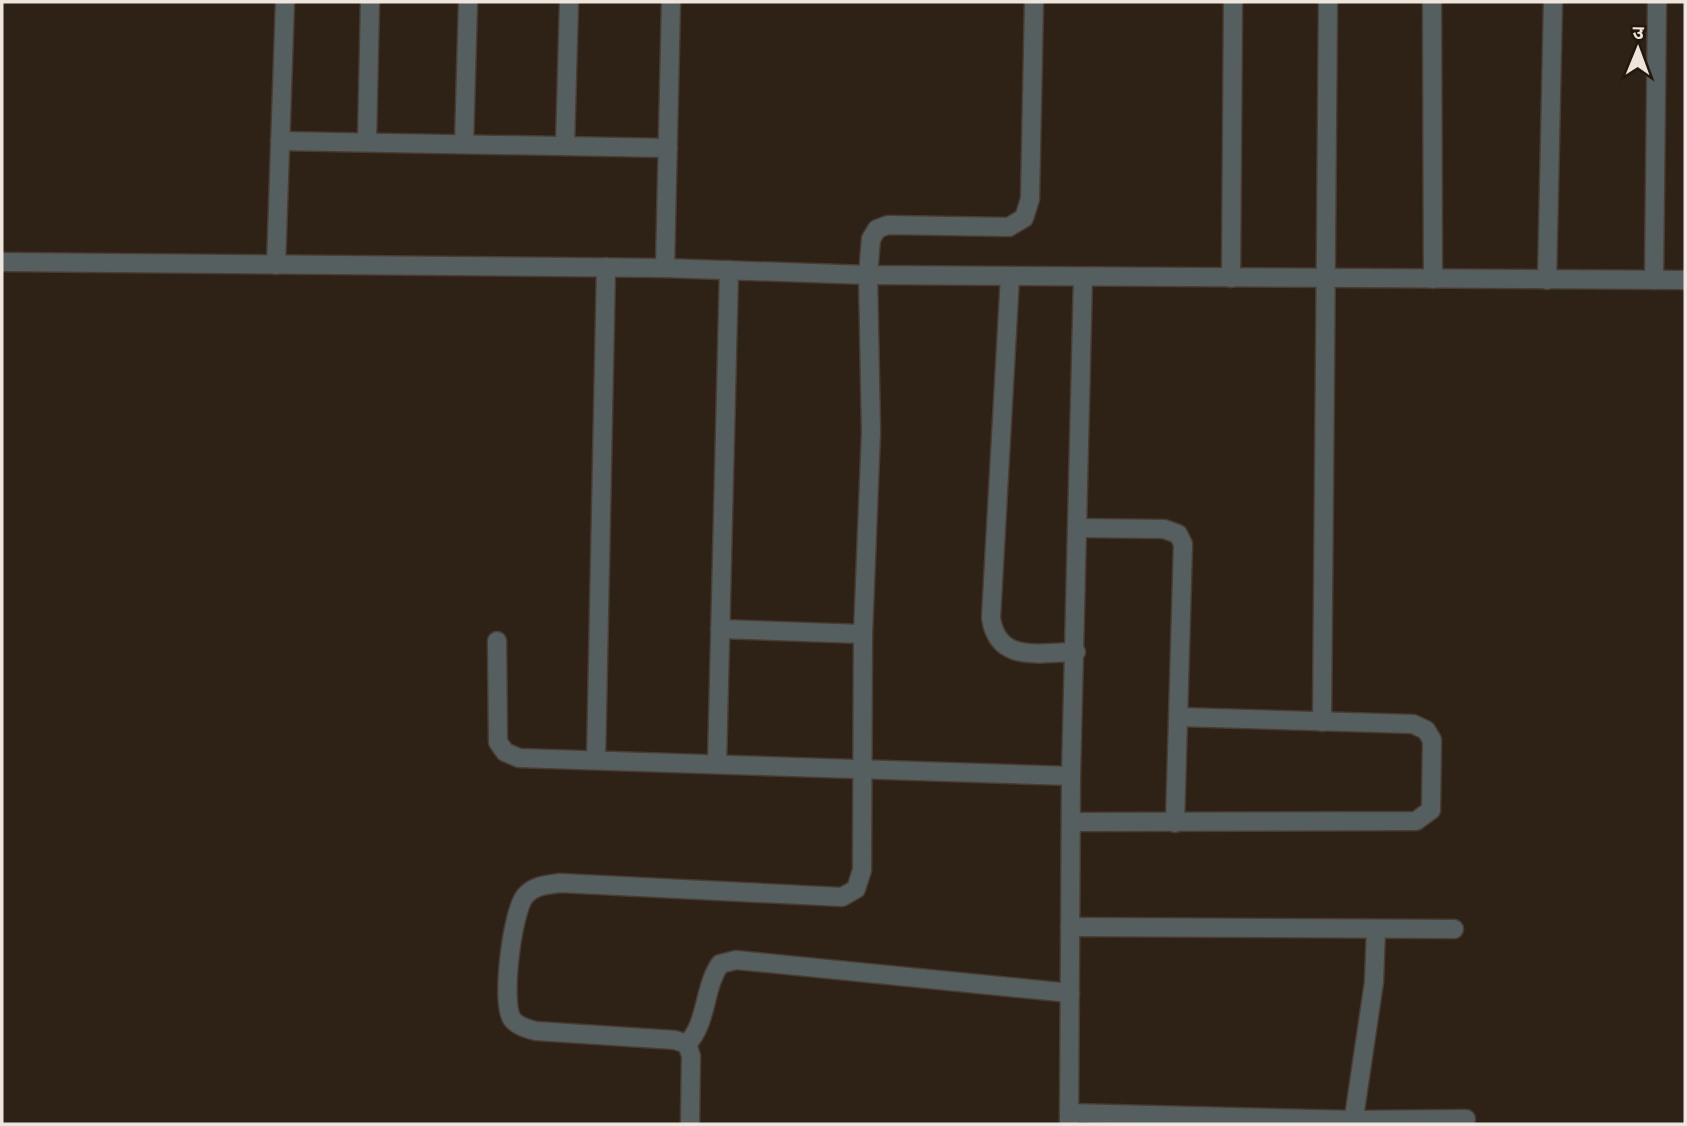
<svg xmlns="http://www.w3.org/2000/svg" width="1687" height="1126" viewBox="0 0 1687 1126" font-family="'Sofia Sans Condensed','Noto Sans Devanagari',sans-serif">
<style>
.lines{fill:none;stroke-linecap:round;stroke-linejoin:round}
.minor-casing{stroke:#493c31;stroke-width:21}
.minor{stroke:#555f60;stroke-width:18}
</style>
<rect width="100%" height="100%" fill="#2e2115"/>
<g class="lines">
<g class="minor-casing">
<g id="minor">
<polyline points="1432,2 1433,279"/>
<polyline points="280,141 668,148"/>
<polyline points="367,142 370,2"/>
<polyline points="464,144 468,2"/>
<polyline points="565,146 569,2"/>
<polyline points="2,262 665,268 868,275 1685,280"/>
<polyline points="276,265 285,2"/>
<polyline points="665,268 671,2"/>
<path d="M1010,276L991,618C998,664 1039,652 1076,652"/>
<polyline points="1231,278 1233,2"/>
<polyline points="1547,280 1553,2"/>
<polyline points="1654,280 1657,2"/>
<polyline points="1079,528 1164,529 1178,534 1183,544 1175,823"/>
<polyline points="720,629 863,634"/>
<polyline points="497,641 498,742 505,752 519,758 1071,776"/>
<polyline points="1322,722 1328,2"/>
<polyline points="596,760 606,267"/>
<polyline points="717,764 729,270"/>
<polyline points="1071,822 1416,821 1431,810 1432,740 1426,730 1413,724 1179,717"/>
<polyline points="1070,927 1454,929"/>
<path d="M687,1044C708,1022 703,989 720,964L736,960L1070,993"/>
<polyline points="1069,1113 1352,1120 1466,1119"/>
<path d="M690,1124L691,1056L687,1044L675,1040L536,1031C528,1029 517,1026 512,1019C501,1002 512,912 525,896C534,885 547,885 560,883L842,897L856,889L862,870L863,634L871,432L868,275L871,239L877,229L888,225L1009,227L1024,218L1030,199L1034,2"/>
<polyline points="1069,1124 1071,776 1083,277"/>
<polyline points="1353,1124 1374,982 1376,929"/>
</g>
</g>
<use href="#minor" class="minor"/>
</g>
<rect width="1687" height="1126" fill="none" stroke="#eee5dd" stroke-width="7"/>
<g transform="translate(1638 49) rotate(1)" stroke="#24180c" stroke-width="5" paint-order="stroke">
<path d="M0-5L12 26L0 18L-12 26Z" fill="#eee5dd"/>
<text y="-10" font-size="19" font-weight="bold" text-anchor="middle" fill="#eee5dd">उ</text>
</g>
</svg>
